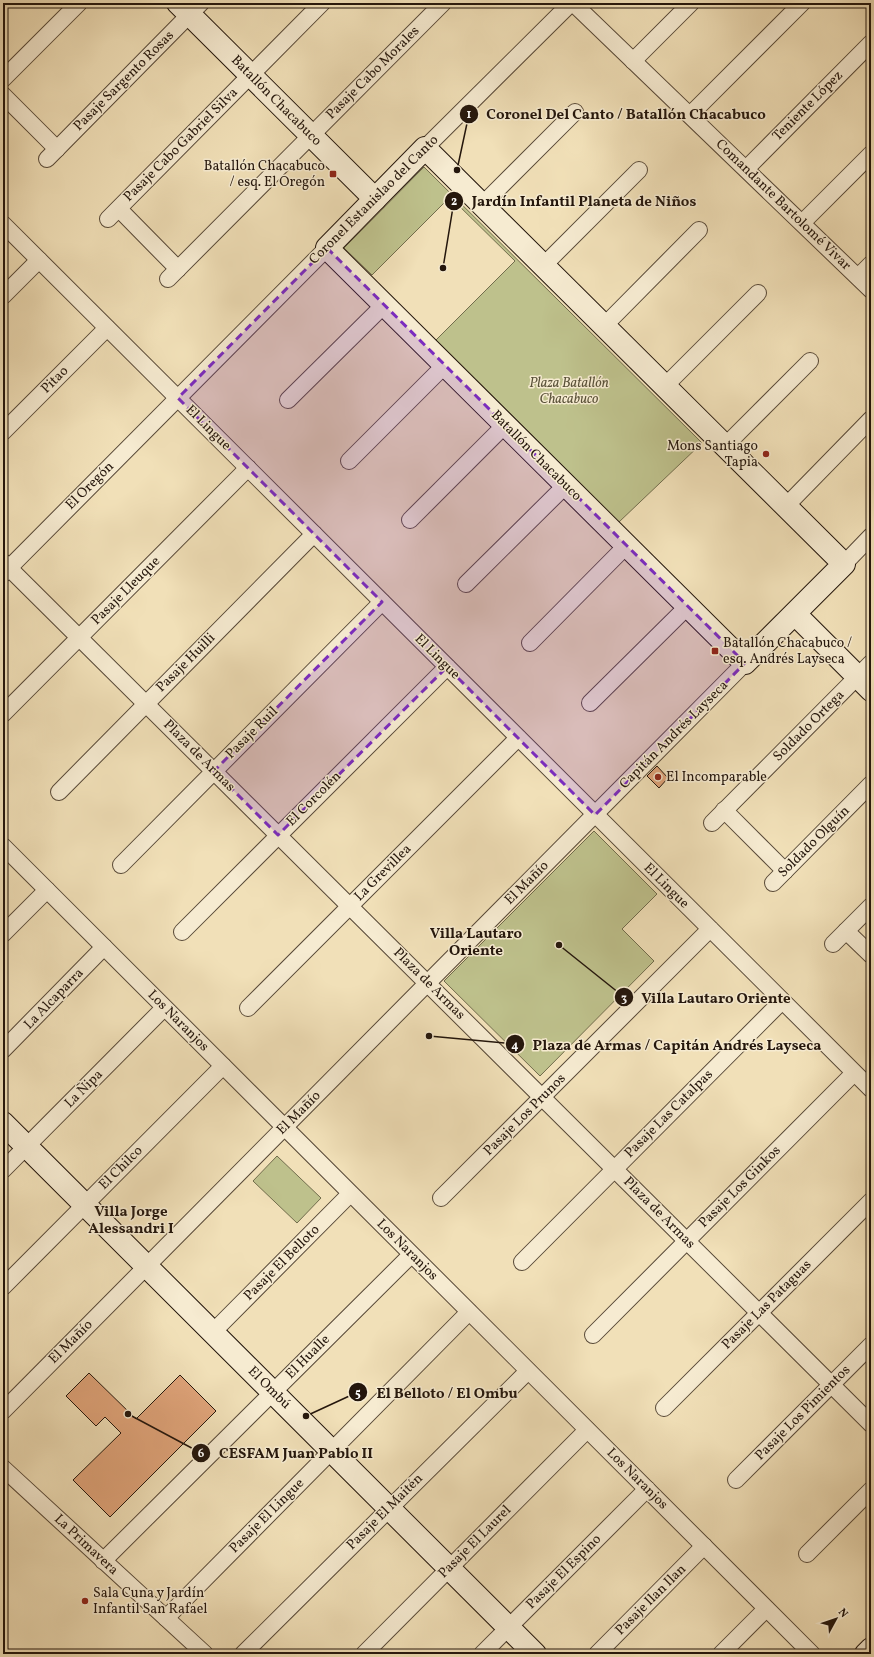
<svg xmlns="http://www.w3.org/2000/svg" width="874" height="1657" viewBox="0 0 874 1657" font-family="Vollkorn,serif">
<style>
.green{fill:#bec18c;stroke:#716c4c}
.building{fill:#e0a47a;stroke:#24160c}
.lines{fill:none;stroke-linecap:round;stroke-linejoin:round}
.street-casing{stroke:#574837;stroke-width:18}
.secondary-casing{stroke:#24160c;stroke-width:24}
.street{stroke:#f6ebd1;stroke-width:16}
.secondary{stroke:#f6ebd1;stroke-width:22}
.marked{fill:#7b2cbf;fill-opacity:0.2;stroke:#7b2cbf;stroke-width:3;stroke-dasharray:8 5;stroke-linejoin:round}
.poi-dot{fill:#8f2418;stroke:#f6ebd1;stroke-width:1.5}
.labels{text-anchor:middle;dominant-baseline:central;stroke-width:3;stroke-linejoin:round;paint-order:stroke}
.street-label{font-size:14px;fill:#24160c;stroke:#f6ebd1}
.poi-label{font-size:14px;fill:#24160c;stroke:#f6ebd1;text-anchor:start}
.park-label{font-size:14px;font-style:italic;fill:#5a5239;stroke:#f6ebd1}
.neighbourhood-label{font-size:15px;font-weight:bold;fill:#24160c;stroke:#f6ebd1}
.leader{fill:none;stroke:#24160c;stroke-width:1.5}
.callout-dot{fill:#24160c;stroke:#f6ebd1;stroke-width:1.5}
.mark-label{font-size:12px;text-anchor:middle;font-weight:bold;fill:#fff}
.callout-label{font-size:15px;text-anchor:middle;font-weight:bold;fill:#24160c;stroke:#f6ebd1;stroke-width:3;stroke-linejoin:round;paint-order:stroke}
</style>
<rect width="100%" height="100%" fill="#f1e0b8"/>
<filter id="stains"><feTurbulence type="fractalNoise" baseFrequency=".005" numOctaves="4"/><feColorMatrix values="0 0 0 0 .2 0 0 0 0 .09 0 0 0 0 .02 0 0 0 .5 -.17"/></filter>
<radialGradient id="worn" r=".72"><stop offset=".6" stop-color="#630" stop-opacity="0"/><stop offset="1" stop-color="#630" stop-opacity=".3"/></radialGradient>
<g class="green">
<polygon points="424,167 702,443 619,522 436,340 515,261 450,197 372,275 344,248"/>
<polygon points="594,831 657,894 622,929 654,961 540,1076 444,981"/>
<polygon points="277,1156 321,1198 297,1223 253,1181"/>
</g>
<g class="building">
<polygon points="657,766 668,778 659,788 647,776"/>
<polygon points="89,1373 136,1419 180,1375 216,1411 110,1517 73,1480 121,1433 105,1417 96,1426 66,1396"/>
</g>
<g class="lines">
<g class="street-casing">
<g id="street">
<polyline points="573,3 871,290"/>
<polyline points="633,61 691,3"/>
<polyline points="3,79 79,3"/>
<polyline points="3,95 57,149"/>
<polyline points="690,115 802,3"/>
<polyline points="425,148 571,3"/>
<polyline points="47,159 201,3"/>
<polyline points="746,169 871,43"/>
<polyline points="482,205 575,112"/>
<polyline points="119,209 178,269"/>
<polyline points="108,219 322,3"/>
<polyline points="802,223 871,154"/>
<polyline points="3,224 871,1089"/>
<polyline points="543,266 639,170"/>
<polyline points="858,277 871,264"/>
<polyline points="168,279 443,3"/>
<polyline points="3,296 39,260"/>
<polyline points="604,326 699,230"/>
<polyline points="665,386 758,293"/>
<polyline points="288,400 384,305"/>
<polyline points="3,432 107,328"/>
<polyline points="725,446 810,361"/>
<polyline points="349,461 445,365"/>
<polyline points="786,506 871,419"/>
<polyline points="410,520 505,425"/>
<polyline points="3,562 871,1424"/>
<polyline points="844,564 871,536"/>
<polyline points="3,574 327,248"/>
<polyline points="466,584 566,485"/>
<polyline points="530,643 627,545"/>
<polyline points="590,703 688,606"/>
<polyline points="3,714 248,468"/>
<polyline points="59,792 314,534"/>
<polyline points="724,810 785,871"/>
<polyline points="712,823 871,663"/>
<polyline points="3,846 812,1654"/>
<polyline points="121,865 382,602"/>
<polyline points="773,883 871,784"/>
<polyline points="846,931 871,955"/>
<polyline points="182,932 447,667"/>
<polyline points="3,934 47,890"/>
<polyline points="833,944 871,906"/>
<polyline points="248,1008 518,738"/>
<polyline points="3,1050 104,947"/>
<polyline points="3,1170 164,1008"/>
<polyline points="441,1198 710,929"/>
<polyline points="522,1262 782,1001"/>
<polyline points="3,1287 223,1066"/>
<polyline points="213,1332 350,1194"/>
<polyline points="593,1335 854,1073"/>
<polyline points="664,1408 871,1201"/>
<polyline points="3,1411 745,663"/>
<polyline points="3,1468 205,1654"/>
<polyline points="736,1480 871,1345"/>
<polyline points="807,1554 871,1490"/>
<polyline points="103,1561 411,1255"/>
<polyline points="166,1618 469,1312"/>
<polyline points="243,1654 528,1371"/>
<polyline points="364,1654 587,1430"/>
<polyline points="482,1654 647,1489"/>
<polyline points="597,1654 704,1546"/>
<polyline points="721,1654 766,1609"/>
</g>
</g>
<g class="secondary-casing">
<g id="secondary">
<polyline points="178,3 375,199"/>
<polygon points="425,148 844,564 745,663 327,248"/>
<polyline points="795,614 871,690"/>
<polyline points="3,1123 535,1654"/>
<polyline points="866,1654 871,1649"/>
</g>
</g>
<use href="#street" class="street"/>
<use href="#secondary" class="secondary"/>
</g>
<path class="marked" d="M327,248L745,663L595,815L447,667L278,835L214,771L382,602L178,398Z"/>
<g class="poi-dot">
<rect x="329" y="170" width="8" height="8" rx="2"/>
<circle cx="766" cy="454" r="4"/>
<rect x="711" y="647" width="8" height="8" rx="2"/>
<circle cx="658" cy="777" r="4"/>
<circle cx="85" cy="1601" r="4"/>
</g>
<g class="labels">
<g class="street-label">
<text transform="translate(373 73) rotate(-45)">Pasaje Cabo Morales</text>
<text transform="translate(124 81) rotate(-45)">Pasaje Sargento Rosas</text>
<text transform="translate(276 101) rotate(45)">Batallón Chacabuco</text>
<text transform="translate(808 106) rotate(-45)">Teniente López</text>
<text transform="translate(181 145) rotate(-45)">Pasaje Cabo Gabriel Silva</text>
<text transform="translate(374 200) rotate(-45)">Coronel Estanislao del Canto</text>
<text transform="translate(783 205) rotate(44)">Comandante Bartolomé Vivar</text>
<text transform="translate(55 380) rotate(-45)">Pitao</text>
<text transform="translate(208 428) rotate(45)">El Lingue</text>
<text transform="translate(536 456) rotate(45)">Batallón Chacabuco</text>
<text transform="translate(90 486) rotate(-45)">El Oregón</text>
<text transform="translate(126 591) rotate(-45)">Pasaje Lleuque</text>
<text transform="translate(437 657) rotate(45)">El Lingue</text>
<text transform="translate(186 663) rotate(-45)">Pasaje Huilli</text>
<text transform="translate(809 726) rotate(-45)">Soldado Ortega</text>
<text transform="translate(252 733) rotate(-45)">Pasaje Ruil</text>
<text transform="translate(674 735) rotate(-45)">Capitán Andrés Layseca</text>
<text transform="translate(199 756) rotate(45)">Plaza de Armas</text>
<text transform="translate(314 799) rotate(-45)">El Corcolén</text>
<text transform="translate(814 842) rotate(-45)">Soldado Olguín</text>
<text transform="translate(383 873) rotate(-45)">La Grevillea</text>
<text transform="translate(527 883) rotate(-45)">El Mañío</text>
<text transform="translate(666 886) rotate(45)">El Lingue</text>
<text transform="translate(429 984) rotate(45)">Plaza de Armas</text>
<text transform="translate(54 999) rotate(-46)">La Alcaparra</text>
<text transform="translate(178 1021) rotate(45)">Los Naranjos</text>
<text transform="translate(84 1089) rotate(-45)">La Ñipa</text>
<text transform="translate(299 1113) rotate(-45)">El Mañío</text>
<text transform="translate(669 1114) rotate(-45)">Pasaje Las Catalpas</text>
<text transform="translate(525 1115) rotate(-45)">Pasaje Los Prunos</text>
<text transform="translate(121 1168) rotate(-45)">El Chilco</text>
<text transform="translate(740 1187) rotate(-45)">Pasaje Los Ginkos</text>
<text transform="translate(659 1213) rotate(45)">Plaza de Armas</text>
<text transform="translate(407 1250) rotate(45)">Los Naranjos</text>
<text transform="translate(282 1263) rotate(-45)">Pasaje El Belloto</text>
<text transform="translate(767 1305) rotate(-45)">Pasaje Las Pataguas</text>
<text transform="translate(71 1342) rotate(-45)">El Mañío</text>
<text transform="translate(308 1357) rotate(-45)">El Hualle</text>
<text transform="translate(269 1388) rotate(45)">El Ombú</text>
<text transform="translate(803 1413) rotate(-45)">Pasaje Los Pimientos</text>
<text transform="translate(637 1479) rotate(45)">Los Naranjos</text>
<text transform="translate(385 1512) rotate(-45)">Pasaje El Maitén</text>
<text transform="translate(267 1516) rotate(-45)">Pasaje El Lingue</text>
<text transform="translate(475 1542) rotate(-45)">Pasaje El Laurel</text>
<text transform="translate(86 1545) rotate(43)">La Primavera</text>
<text transform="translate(564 1572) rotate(-45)">Pasaje El Espino</text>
<text transform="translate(651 1600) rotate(-45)">Pasaje Ilan Ilan</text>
</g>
<g class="poi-label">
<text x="325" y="166" text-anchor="end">Batallón Chacabuco<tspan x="325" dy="16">/ esq. El Oregón</tspan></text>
<text x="758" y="446" text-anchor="end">Mons Santiago<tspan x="758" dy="16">Tapia</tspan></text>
<text x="723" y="643">Batallón Chacabuco /<tspan x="723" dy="16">esq. Andrés Layseca</tspan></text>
<text x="666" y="777">El Incomparable</text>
<text x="93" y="1593">Sala Cuna y Jardín<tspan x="93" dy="16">Infantil San Rafael</tspan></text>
</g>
<g class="park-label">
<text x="569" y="383">Plaza Batallón<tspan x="569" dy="16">Chacabuco</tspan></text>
</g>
<g class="neighbourhood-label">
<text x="476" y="934">Villa Lautaro<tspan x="476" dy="17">Oriente</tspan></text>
<text x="131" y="1212">Villa Jorge<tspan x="131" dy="17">Alessandri I</tspan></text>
</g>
</g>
<path class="leader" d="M457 170L469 114M443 268L454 201M559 945L624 997M429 1036L515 1044M306 1416L358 1392M128 1414L201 1453"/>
<g class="callout-dot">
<circle cx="457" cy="170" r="4"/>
<circle cx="443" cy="268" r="4"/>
<circle cx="559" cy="945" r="4"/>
<circle cx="429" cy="1036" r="4"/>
<circle cx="306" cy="1416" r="4"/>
<circle cx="128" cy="1414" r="4"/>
<circle cx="469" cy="114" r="10"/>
<circle cx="454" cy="201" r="10"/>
<circle cx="624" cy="997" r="10"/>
<circle cx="515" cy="1044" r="10"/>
<circle cx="358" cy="1392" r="10"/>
<circle cx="201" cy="1453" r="10"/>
</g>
<g class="mark-label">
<text x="469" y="118">1</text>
<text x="454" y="205">2</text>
<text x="624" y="1002">3</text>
<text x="515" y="1049">4</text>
<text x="358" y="1397">5</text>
<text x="201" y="1457">6</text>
</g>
<g class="callout-label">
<text x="626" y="119">Coronel Del Canto / Batallón Chacabuco</text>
<text x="584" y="206">Jardín Infantil Planeta de Niños</text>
<text x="716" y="1003">Villa Lautaro Oriente</text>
<text x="677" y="1050">Plaza de Armas / Capitán Andrés Layseca</text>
<text x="447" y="1398">El Belloto / El Ombu</text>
<text x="296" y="1458">CESFAM Juan Pablo II</text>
</g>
<rect width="874" height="1657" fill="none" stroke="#f1e0b8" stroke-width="16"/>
<rect x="4" y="4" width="866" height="1649" fill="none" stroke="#24160c" stroke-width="2"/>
<rect x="8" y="8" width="858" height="1641" fill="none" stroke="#24160c"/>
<g transform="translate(836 1619) rotate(50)" stroke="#f6ebd1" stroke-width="3" paint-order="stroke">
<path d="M0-3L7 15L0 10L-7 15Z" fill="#24160c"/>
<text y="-6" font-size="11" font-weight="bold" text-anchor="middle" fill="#24160c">N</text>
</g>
<rect width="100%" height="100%" filter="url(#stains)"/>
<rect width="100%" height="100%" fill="url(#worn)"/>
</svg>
